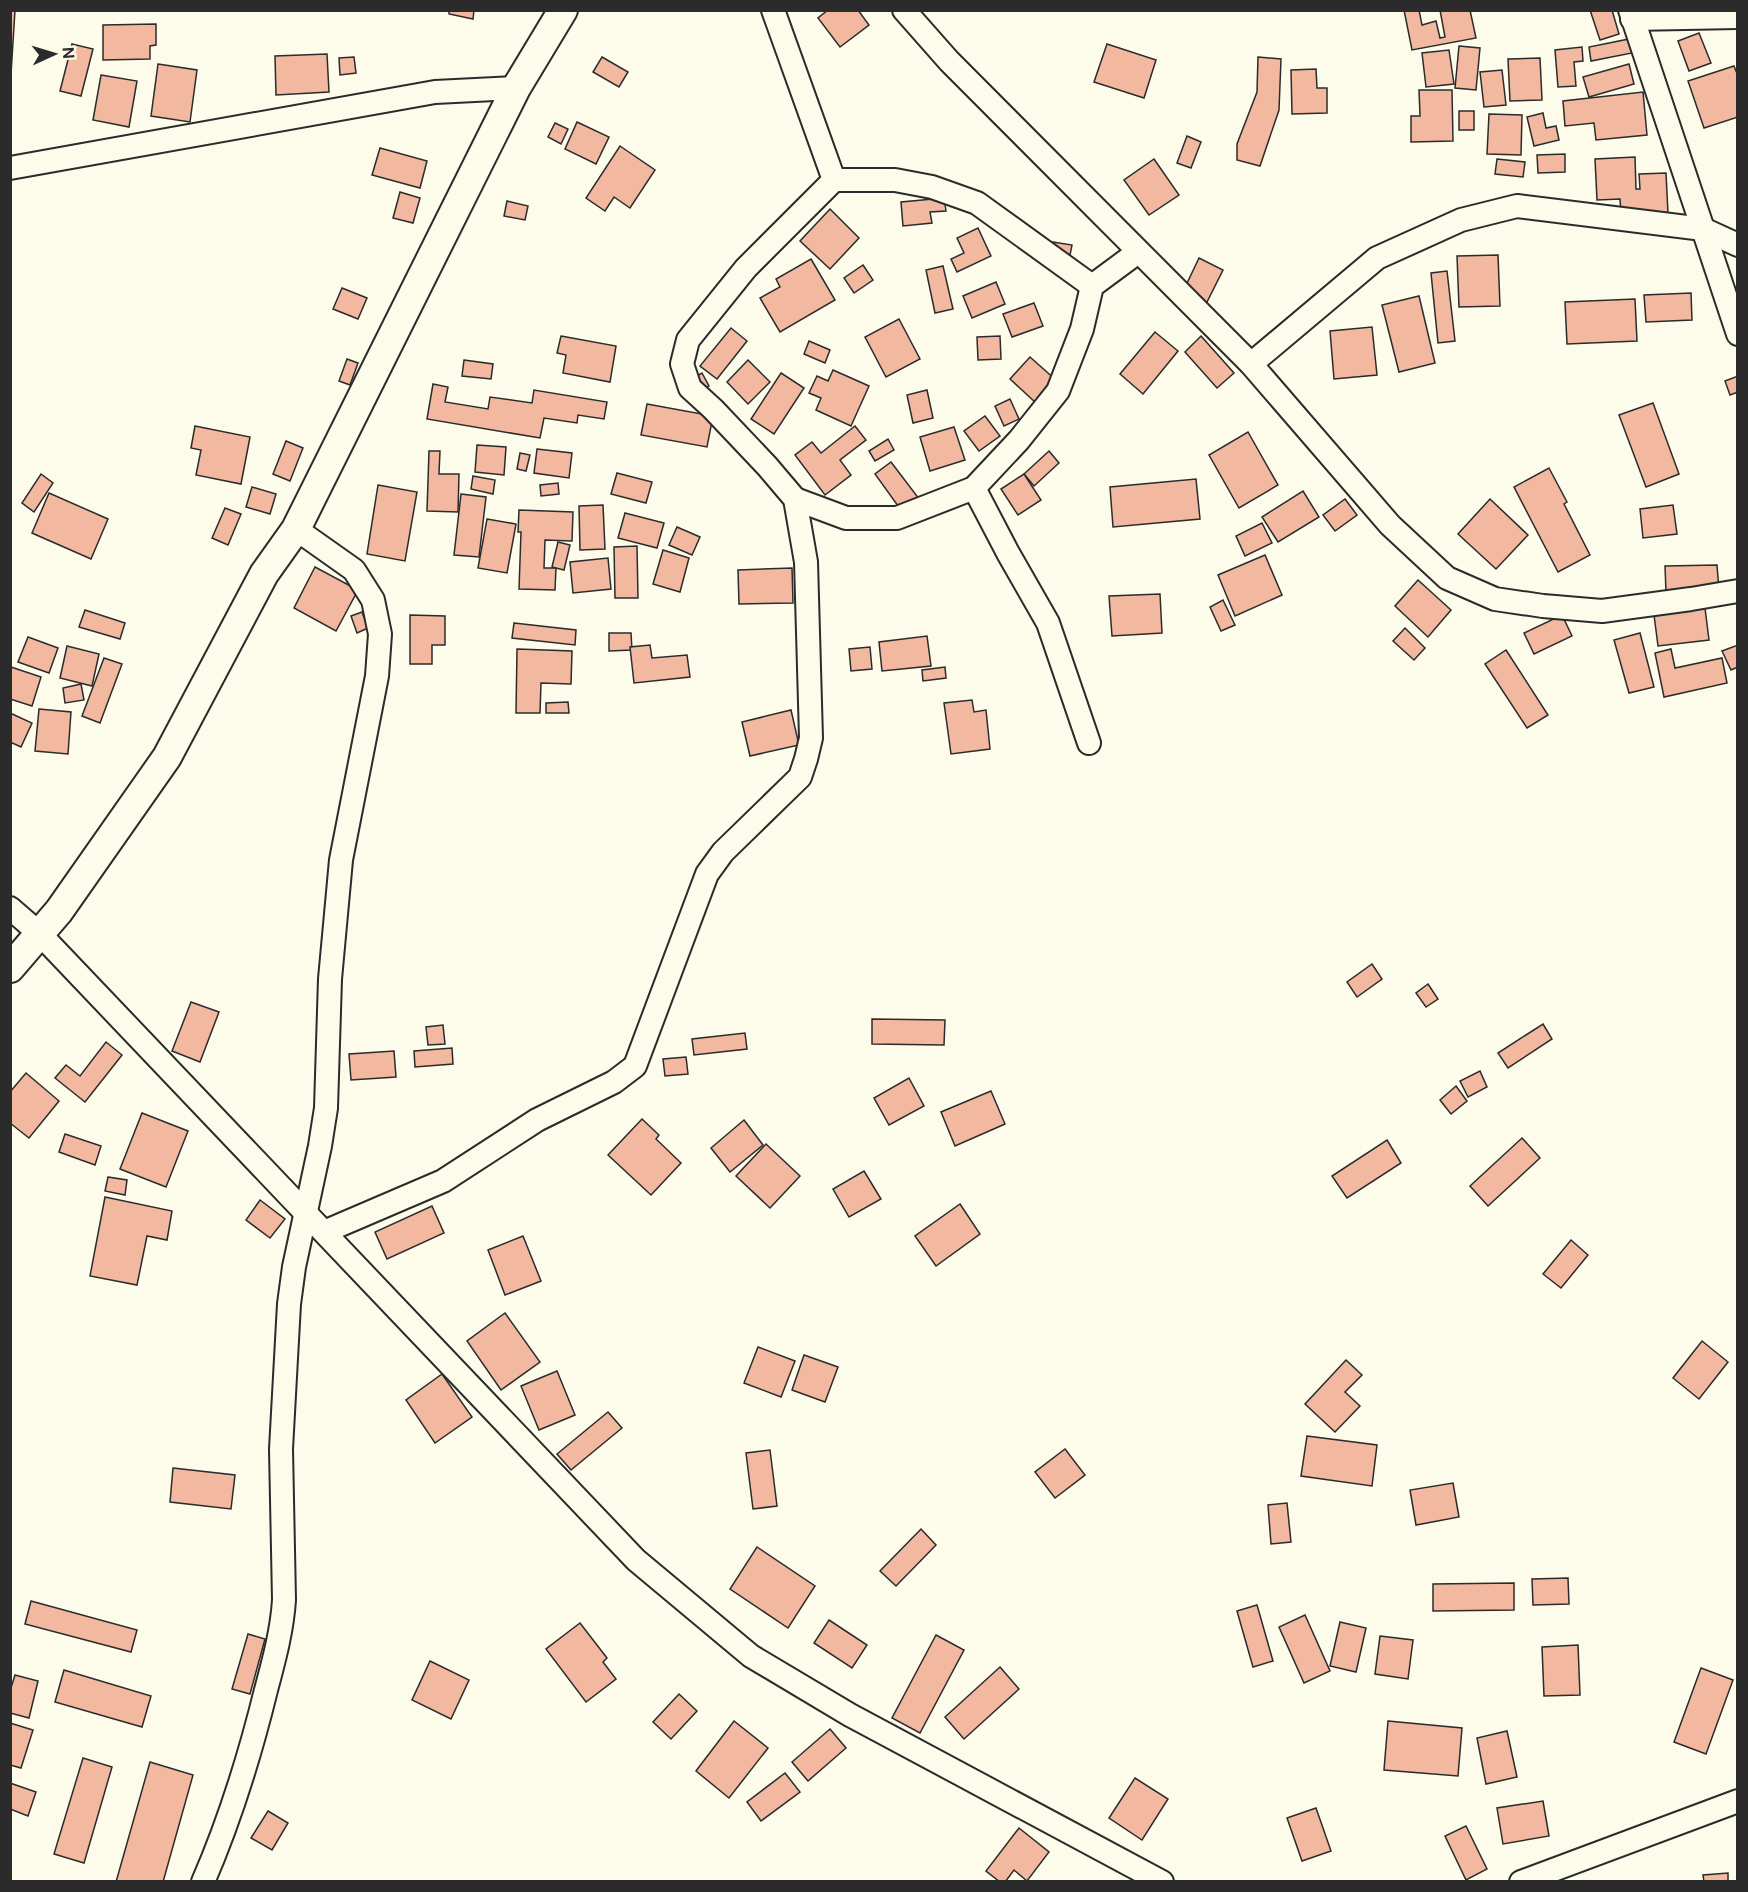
<svg xmlns="http://www.w3.org/2000/svg" width="1748" height="1892" viewBox="0 0 1748 1892" font-family="'DM Sans',sans-serif">
<style>
.building{fill:#f2b8a0;stroke:#2b2b2b;stroke-width:1.5}
.lines{fill:none;stroke-linecap:round;stroke-linejoin:round}
.minor-casing{stroke:#2b2b2b;stroke-width:26}
.major-casing{stroke:#2b2b2b;stroke-width:32}
.minor{stroke:#fdfbea;stroke-width:22}
.major{stroke:#fdfbea;stroke-width:28}
</style>
<rect width="100%" height="100%" fill="#fdfbea"/>
<g class="building">
<polygon points="10,10 15,10 11,74 10,74"/>
<polygon points="449,10 474,10 473,19 449,14"/>
<polygon points="828,10 858,10 869,25 840,47 818,18"/>
<polygon points="1404,10 1419,10 1422,25 1436,21 1440,38 1445,37 1440,10 1470,10 1476,38 1412,50"/>
<polygon points="1590,10 1612,10 1619,34 1600,40"/>
<polygon points="156,24 156,45 150,46 150,59 103,60 103,25"/>
<polygon points="1699,33 1711,63 1689,71 1678,41"/>
<polygon points="1629,39 1632,53 1591,61 1589,47"/>
<polygon points="72,44 93,49 81,96 60,91"/>
<polygon points="1107,44 1156,60 1144,98 1094,82"/>
<polygon points="1459,46 1480,48 1476,90 1455,88"/>
<polygon points="1582,47 1583,61 1574,62 1576,86 1558,87 1555,50"/>
<polygon points="1449,50 1454,84 1426,87 1422,53"/>
<polygon points="327,54 329,92 276,95 275,56"/>
<polygon points="354,57 356,73 340,75 339,58"/>
<polygon points="602,57 628,72 619,87 593,72"/>
<polygon points="1258,57 1281,59 1279,110 1260,166 1237,160 1237,144 1257,92"/>
<polygon points="1540,58 1542,100 1510,101 1508,59"/>
<polygon points="158,64 197,70 190,122 151,116"/>
<polygon points="1629,64 1634,84 1589,97 1583,77"/>
<polygon points="1734,66 1738,76 1738,117 1704,128 1688,81"/>
<polygon points="1316,69 1317,88 1327,88 1327,113 1292,114 1291,70"/>
<polygon points="1502,70 1506,105 1484,107 1480,72"/>
<polygon points="101,75 137,81 129,127 93,120"/>
<polygon points="1419,90 1452,90 1453,141 1411,142 1411,116 1420,116"/>
<polygon points="1643,92 1647,135 1596,140 1594,123 1565,126 1563,101"/>
<rect x="1459" y="111" width="15" height="19"/>
<polygon points="1543,113 1546,128 1556,126 1559,140 1534,146 1527,117"/>
<polygon points="1489,114 1522,115 1521,155 1487,154"/>
<polygon points="577,122 609,137 596,164 565,149"/>
<polygon points="555,123 568,129 561,144 548,137"/>
<polygon points="1187,136 1201,142 1191,168 1177,163"/>
<polygon points="620,146 655,170 630,208 614,197 605,211 586,198"/>
<polygon points="380,148 427,161 420,188 372,175"/>
<polygon points="1565,154 1565,172 1538,173 1537,155"/>
<polygon points="1635,157 1636,189 1640,189 1639,174 1666,173 1668,213 1621,214 1620,199 1597,200 1595,159"/>
<polygon points="1154,159 1179,195 1149,215 1124,180"/>
<polygon points="1497,159 1525,162 1523,177 1495,174"/>
<polygon points="400,192 420,198 413,223 393,218"/>
<polygon points="944,198 946,211 930,212 932,223 903,226 901,202"/>
<polygon points="507,201 528,206 525,220 504,216"/>
<polygon points="830,209 859,238 830,269 800,241"/>
<polygon points="978,228 991,256 957,272 951,259 964,253 957,238"/>
<polygon points="1053,242 1072,245 1069,260 1051,257"/>
<polygon points="1498,255 1500,306 1459,307 1457,256"/>
<polygon points="1199,258 1223,270 1203,310 1180,298"/>
<polygon points="811,259 835,300 780,332 760,298 780,287 776,279"/>
<polygon points="863,265 873,280 854,293 844,278"/>
<polygon points="943,266 953,309 935,313 926,270"/>
<polygon points="1447,271 1455,341 1438,343 1431,273"/>
<polygon points="996,282 1005,304 972,318 963,296"/>
<polygon points="342,288 367,298 358,319 333,309"/>
<polygon points="1691,293 1692,320 1646,322 1644,295"/>
<polygon points="1419,296 1435,363 1399,372 1382,305"/>
<polygon points="1635,299 1637,341 1567,344 1565,302"/>
<polygon points="1034,303 1043,326 1012,337 1003,314"/>
<polygon points="899,319 920,359 886,377 865,337"/>
<polygon points="1372,327 1377,375 1334,379 1330,331"/>
<polygon points="731,328 747,341 717,379 700,366"/>
<polygon points="1155,332 1178,351 1143,394 1120,374"/>
<polygon points="561,336 616,346 610,382 563,373 566,355 557,353"/>
<polygon points="1000,336 1001,359 978,360 977,337"/>
<polygon points="1201,336 1234,373 1217,388 1185,352"/>
<polygon points="809,341 830,350 825,363 804,354"/>
<polygon points="1030,357 1057,381 1036,403 1010,379"/>
<polygon points="347,359 358,363 350,385 339,381"/>
<polygon points="464,360 493,364 491,379 462,376"/>
<polygon points="748,360 770,382 748,404 727,382"/>
<polygon points="833,370 869,386 851,426 816,410 821,398 809,393 817,376 828,381"/>
<polygon points="702,373 709,386 696,393 689,380"/>
<polygon points="781,373 804,388 774,434 751,419"/>
<polygon points="1738,376 1738,392 1730,395 1725,381"/>
<polygon points="433,384 448,387 445,402 488,409 490,397 532,403 534,390 607,402 604,419 578,415 577,423 544,418 540,438 427,419"/>
<polygon points="927,390 933,418 913,423 907,395"/>
<polygon points="1010,399 1019,419 1004,426 995,406"/>
<polygon points="1653,403 1679,474 1646,487 1619,415"/>
<polygon points="647,404 713,416 707,447 641,435"/>
<polygon points="985,416 1000,436 979,451 964,431"/>
<polygon points="195,426 250,437 241,484 196,475 201,450 191,448"/>
<polygon points="855,426 866,440 840,460 851,475 825,495 795,455 812,442 821,453"/>
<polygon points="954,427 965,460 930,471 920,437"/>
<polygon points="1248,432 1278,485 1239,508 1209,455"/>
<polygon points="888,439 894,450 875,461 869,451"/>
<polygon points="286,441 303,448 290,481 273,474"/>
<polygon points="477,445 506,447 504,475 475,472"/>
<polygon points="537,449 572,453 569,478 534,473"/>
<polygon points="429,451 440,451 439,474 459,474 458,512 427,511"/>
<polygon points="1049,451 1059,463 1034,486 1024,474"/>
<polygon points="520,453 530,455 526,471 517,469"/>
<polygon points="891,462 923,504 906,517 875,474"/>
<polygon points="1549,468 1567,502 1564,504 1590,555 1558,572 1514,487"/>
<polygon points="617,473 652,482 646,503 611,494"/>
<polygon points="41,474 53,483 34,512 22,503"/>
<polygon points="1024,474 1041,500 1018,515 1001,489"/>
<polygon points="473,476 495,480 493,494 471,489"/>
<polygon points="1196,479 1200,519 1113,527 1110,487"/>
<polygon points="558,483 559,494 541,496 540,485"/>
<polygon points="378,485 417,492 405,561 367,554"/>
<polygon points="252,487 276,494 270,514 246,507"/>
<polygon points="1303,491 1319,517 1278,542 1262,517"/>
<polygon points="49,493 108,519 91,559 32,533"/>
<polygon points="461,494 486,497 479,557 454,555"/>
<polygon points="1345,499 1357,515 1335,531 1323,515"/>
<polygon points="1490,499 1528,535 1496,569 1458,534"/>
<polygon points="603,505 605,549 580,550 579,506"/>
<polygon points="1673,505 1677,534 1643,538 1640,509"/>
<polygon points="225,508 241,514 228,545 212,538"/>
<polygon points="519,510 573,512 572,541 545,540 544,568 556,568 555,590 519,589 521,532 518,532"/>
<polygon points="625,513 664,523 657,548 618,538"/>
<polygon points="487,519 516,524 507,573 478,568"/>
<polygon points="1262,523 1272,543 1245,556 1236,536"/>
<polygon points="677,527 700,537 692,555 669,545"/>
<polygon points="558,542 570,545 564,570 552,567"/>
<polygon points="637,546 638,598 615,598 614,547"/>
<polygon points="663,550 689,558 680,592 653,584"/>
<polygon points="1265,555 1282,595 1235,616 1218,575"/>
<polygon points="608,558 611,589 573,593 570,562"/>
<polygon points="1717,565 1719,590 1666,592 1665,566"/>
<polygon points="315,567 358,590 336,631 294,608"/>
<polygon points="792,568 793,603 739,604 738,570"/>
<polygon points="1418,580 1451,610 1428,637 1395,606"/>
<polygon points="1160,594 1162,633 1112,636 1109,596"/>
<polygon points="1223,600 1235,625 1221,631 1210,607"/>
<polygon points="1705,608 1709,640 1658,646 1654,615"/>
<polygon points="85,610 125,623 120,639 79,627"/>
<polygon points="362,612 368,628 357,633 351,616"/>
<polygon points="410,615 445,616 445,645 432,645 432,664 410,664"/>
<polygon points="1562,615 1572,636 1534,654 1524,633"/>
<polygon points="514,623 576,630 575,645 512,638"/>
<polygon points="1405,628 1425,648 1414,660 1393,641"/>
<polygon points="609,633 631,633 632,650 609,651"/>
<polygon points="1640,633 1654,687 1629,693 1614,640"/>
<polygon points="927,636 931,666 882,671 879,642"/>
<polygon points="28,637 58,648 49,673 18,662"/>
<polygon points="650,645 652,658 687,655 690,677 634,683 630,647"/>
<polygon points="1738,645 1738,667 1731,670 1722,651"/>
<polygon points="67,646 99,654 92,686 60,678"/>
<polygon points="870,647 872,669 851,671 849,649"/>
<polygon points="517,649 572,651 571,684 541,683 540,713 516,713"/>
<polygon points="1671,649 1675,668 1722,658 1727,683 1664,697 1655,653"/>
<polygon points="1506,650 1548,715 1527,728 1485,664"/>
<polygon points="104,658 122,664 100,723 82,716"/>
<polygon points="11,667 41,677 32,706 10,699"/>
<polygon points="945,667 946,678 923,681 922,670"/>
<polygon points="81,684 84,700 65,703 63,688"/>
<polygon points="972,700 974,712 986,710 990,749 951,754 944,703"/>
<polygon points="568,702 569,713 546,713 546,703"/>
<polygon points="39,709 71,712 68,754 35,751"/>
<polygon points="791,710 799,745 750,756 742,722"/>
<polygon points="10,713 32,723 21,747 10,742"/>
<polygon points="1372,964 1382,979 1357,997 1347,982"/>
<polygon points="1428,984 1438,999 1426,1007 1416,993"/>
<polygon points="191,1002 219,1012 200,1062 172,1051"/>
<polygon points="872,1019 945,1020 944,1045 872,1044"/>
<polygon points="1543,1024 1552,1039 1508,1068 1498,1053"/>
<polygon points="443,1025 445,1044 428,1045 426,1027"/>
<polygon points="745,1033 747,1049 694,1055 692,1039"/>
<polygon points="106,1042 122,1055 85,1102 55,1078 66,1065 80,1076"/>
<polygon points="452,1048 453,1064 415,1067 414,1051"/>
<polygon points="394,1051 396,1077 351,1080 349,1054"/>
<polygon points="686,1057 688,1074 665,1076 663,1059"/>
<polygon points="1480,1071 1487,1087 1468,1097 1460,1081"/>
<polygon points="26,1073 59,1101 29,1138 10,1123 10,1092"/>
<polygon points="909,1078 924,1106 889,1125 874,1098"/>
<polygon points="1456,1086 1467,1101 1451,1114 1440,1100"/>
<polygon points="991,1091 1005,1124 955,1146 941,1112"/>
<polygon points="142,1113 188,1131 166,1187 120,1169"/>
<polygon points="642,1119 659,1135 656,1139 681,1163 651,1195 608,1155"/>
<polygon points="744,1120 763,1145 730,1172 711,1148"/>
<polygon points="65,1134 101,1146 95,1165 59,1152"/>
<polygon points="1522,1138 1540,1158 1488,1206 1470,1186"/>
<polygon points="1387,1140 1401,1163 1347,1198 1332,1176"/>
<polygon points="766,1144 800,1176 770,1208 736,1176"/>
<polygon points="864,1171 881,1199 849,1217 833,1189"/>
<polygon points="108,1177 127,1180 125,1195 105,1191"/>
<polygon points="105,1197 172,1211 167,1240 147,1236 137,1285 90,1276"/>
<polygon points="260,1200 285,1219 270,1238 246,1220"/>
<polygon points="960,1204 980,1234 936,1266 915,1236"/>
<polygon points="432,1206 444,1233 387,1259 375,1232"/>
<polygon points="523,1236 541,1281 505,1295 488,1250"/>
<polygon points="1571,1240 1588,1255 1561,1288 1543,1274"/>
<polygon points="505,1313 540,1362 501,1390 467,1341"/>
<polygon points="1702,1341 1728,1362 1699,1399 1673,1378"/>
<polygon points="758,1347 795,1361 781,1397 744,1383"/>
<polygon points="804,1355 838,1367 825,1402 792,1390"/>
<polygon points="1346,1360 1362,1375 1345,1392 1360,1406 1335,1432 1305,1404"/>
<polygon points="557,1371 575,1415 539,1430 521,1386"/>
<polygon points="442,1374 472,1417 435,1443 406,1400"/>
<polygon points="608,1412 622,1428 571,1470 557,1454"/>
<polygon points="1307,1436 1377,1445 1372,1486 1301,1476"/>
<polygon points="1065,1449 1085,1475 1055,1498 1035,1472"/>
<polygon points="770,1450 777,1506 753,1509 746,1453"/>
<polygon points="173,1468 235,1475 231,1509 170,1502"/>
<polygon points="1453,1483 1459,1517 1416,1525 1410,1490"/>
<polygon points="1287,1503 1291,1542 1271,1544 1268,1505"/>
<polygon points="921,1529 936,1545 896,1586 880,1571"/>
<polygon points="757,1547 815,1586 788,1628 730,1589"/>
<polygon points="1568,1578 1569,1604 1533,1605 1532,1579"/>
<polygon points="1514,1583 1514,1610 1433,1611 1433,1584"/>
<polygon points="31,1601 137,1630 131,1652 25,1624"/>
<polygon points="1257,1605 1273,1661 1253,1667 1237,1611"/>
<polygon points="1305,1615 1330,1671 1304,1683 1279,1627"/>
<polygon points="829,1620 867,1645 852,1668 814,1643"/>
<polygon points="1340,1622 1366,1628 1356,1672 1330,1666"/>
<polygon points="580,1623 607,1658 603,1662 616,1679 586,1702 546,1649"/>
<polygon points="248,1634 265,1639 250,1694 232,1689"/>
<polygon points="936,1635 964,1650 920,1733 892,1718"/>
<polygon points="1380,1636 1413,1640 1408,1679 1375,1674"/>
<polygon points="1578,1645 1580,1695 1544,1696 1542,1647"/>
<polygon points="430,1661 469,1680 451,1719 412,1700"/>
<polygon points="1000,1667 1019,1689 964,1739 945,1717"/>
<polygon points="1701,1668 1733,1680 1706,1754 1674,1742"/>
<polygon points="64,1670 151,1696 142,1727 55,1702"/>
<polygon points="15,1675 38,1681 29,1718 10,1713 10,1691"/>
<polygon points="679,1694 697,1711 671,1739 653,1722"/>
<polygon points="734,1721 768,1748 729,1798 696,1771"/>
<polygon points="1388,1721 1462,1728 1458,1776 1384,1770"/>
<polygon points="10,1723 33,1730 21,1768 10,1765"/>
<polygon points="830,1729 846,1748 808,1781 792,1762"/>
<polygon points="1507,1731 1517,1777 1486,1784 1477,1738"/>
<polygon points="83,1758 112,1767 84,1863 54,1854"/>
<polygon points="150,1762 193,1775 163,1882 116,1882"/>
<polygon points="785,1773 800,1792 761,1821 747,1802"/>
<polygon points="1135,1778 1168,1799 1142,1840 1109,1818"/>
<polygon points="10,1783 36,1792 28,1816 10,1809"/>
<polygon points="1543,1801 1549,1836 1503,1844 1497,1808"/>
<polygon points="1316,1808 1331,1851 1302,1861 1287,1818"/>
<polygon points="268,1811 288,1823 272,1850 251,1838"/>
<polygon points="1466,1826 1487,1869 1466,1880 1445,1836"/>
<polygon points="1019,1828 1049,1852 1027,1881 1014,1870 1005,1882 1000,1882 986,1871"/>
<polygon points="1728,1873 1728,1882 1704,1882 1703,1875"/>
</g>
<g class="lines">
<g class="minor-casing">
<g id="minor">
<polyline points="904,10 949,61 1251,364 1390,525 1447,578 1495,599 1543,606 1602,611 1691,599 1738,591"/>
<polyline points="1630,10 1738,334"/>
<polyline points="1632,19 1738,17"/>
<polyline points="10,168 435,92 516,88"/>
<polyline points="834,180 895,180 932,187 977,203 1092,286"/>
<polyline points="1251,364 1377,258 1461,220 1517,206 1703,229 1738,245"/>
<polyline points="974,488 1008,553 1048,623 1089,743"/>
<polyline points="795,499 846,518 897,518 974,488 1019,440 1058,391 1082,329 1092,286 1138,252"/>
<polyline points="10,908 40,934 636,1560 751,1656 850,1715 1162,1882"/>
<polyline points="324,1232 443,1181 537,1120 614,1082 635,1066 707,874 723,852 800,777 806,759 811,738 806,562 795,499 767,466 713,409 690,388 682,364 688,340 746,268 834,180 773,10"/>
<path d="M203,1882C230,1820 250,1755 266,1690C274,1660 282,1631 284,1600L281,1449L289,1304L294,1267L320,1146L326,1108L330,979L341,860L377,676L380,634L373,600L354,570L296,529"/>
<polyline points="1521,1882 1738,1801"/>
</g>
</g>
<g class="major-casing">
<polyline id="major" points="10,968 59,911 167,757 264,574 296,529 516,88 563,10"/>
</g>
<use href="#minor" class="minor"/>
<use href="#major" class="major"/>
</g>
<rect width="1748" height="1892" fill="none" stroke="#2b2b2b" stroke-width="24"/>
<g transform="translate(54 54) rotate(86)" stroke="#fdfbea" stroke-width="4.5" paint-order="stroke">
<path d="M0-4.5L10 22L0 15L-10 22Z" fill="#2b2b2b"/>
<text y="-9" font-size="16" font-weight="bold" text-anchor="middle" fill="#2b2b2b">N</text>
</g>
</svg>
